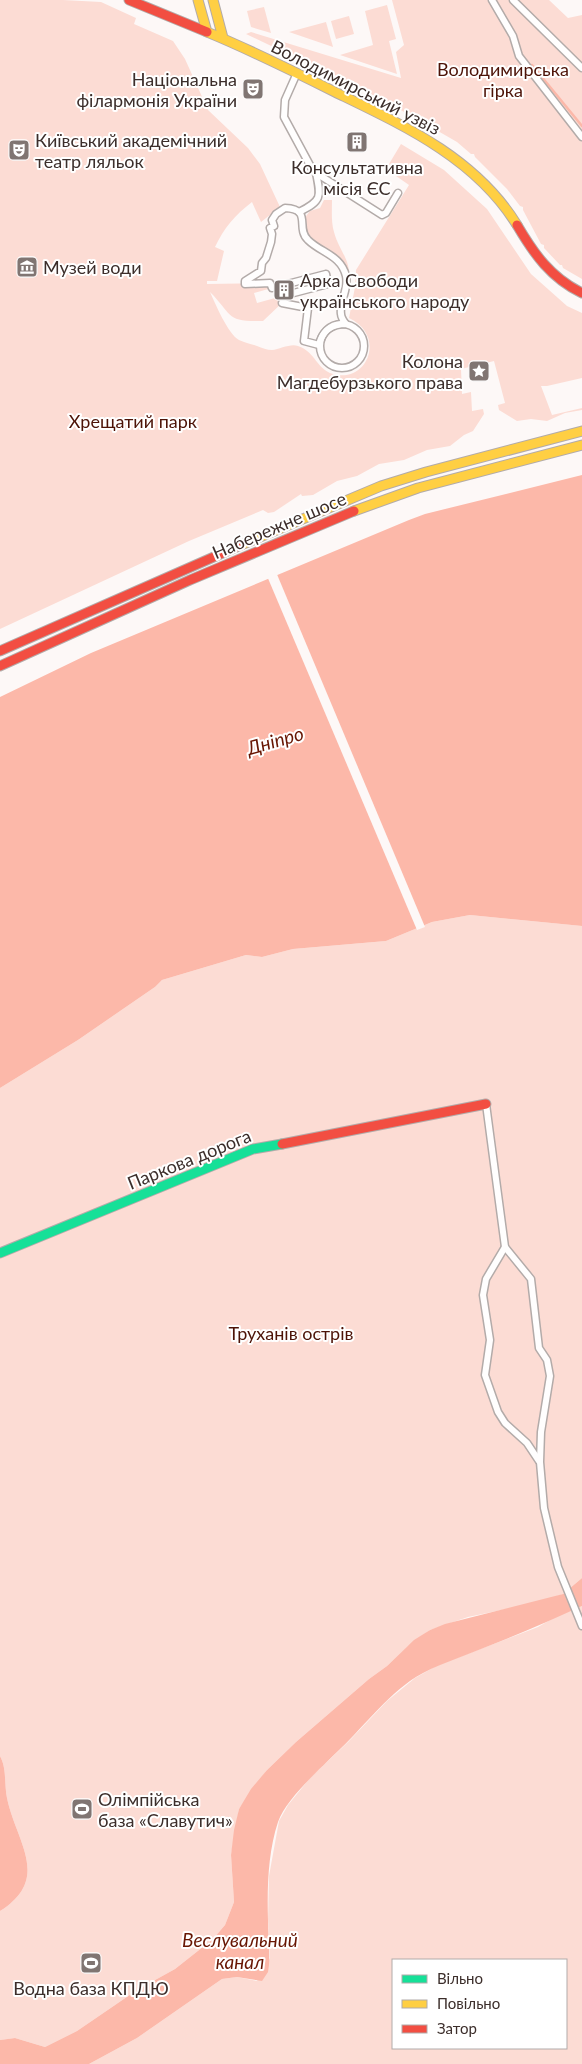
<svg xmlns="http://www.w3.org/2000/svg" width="582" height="2064" viewBox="0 0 582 2064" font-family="Lato,sans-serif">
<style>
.green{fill:#fcdcd4;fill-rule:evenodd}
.water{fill:#fcb8a9}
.pier{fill:#fdf8f7}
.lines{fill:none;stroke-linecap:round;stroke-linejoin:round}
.stream{stroke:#fcb8a9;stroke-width:2.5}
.street-casing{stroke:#b3aba9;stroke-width:9}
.fast-casing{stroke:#b3aba9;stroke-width:11}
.slow-casing{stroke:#b3aba9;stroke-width:11}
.jam-casing{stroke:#b3aba9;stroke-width:11}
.street{stroke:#fffefe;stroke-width:6}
.fast{stroke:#16e098;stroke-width:9}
.slow{stroke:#ffcf43;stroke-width:9}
.jam{stroke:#f24e42;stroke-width:9}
.labels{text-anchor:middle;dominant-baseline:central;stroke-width:4;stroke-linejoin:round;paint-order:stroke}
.park-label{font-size:18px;fill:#4d1307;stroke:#fff}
.poi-label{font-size:18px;fill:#3c2e2b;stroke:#fff;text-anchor:start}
.street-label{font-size:18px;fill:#3c2e2b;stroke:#fff}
.water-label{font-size:19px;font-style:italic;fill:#681603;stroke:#fff}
</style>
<rect width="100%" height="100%" fill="#fdf8f7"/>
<g class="green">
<path d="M0,0H63L101,2L136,18L134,24L173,41L185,59L208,110L248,148L260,164L280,207L261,222L252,202C235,215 224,228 215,247L224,251L217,281H207V284L270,283L272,288L254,293L257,303L286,295L282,303L263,321C225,322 233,315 210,292C215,303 228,334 239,340C245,343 252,344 257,346C262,348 267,350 272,350C280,349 291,343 298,346C316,352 316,369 333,374C367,384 387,336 349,318L355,287L356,270L409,185L386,169L401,144L444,170L487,209L531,274L567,306L582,313V378L547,386H541L552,415L582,408V410L565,413L547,421L531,419L517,421L499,410L498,405L505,403L494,361L461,369L462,394L471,392L472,411L483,409L484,414L473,431L464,435L450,446L427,450L404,460L379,464L357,476L337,481L313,495L302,496L301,494L274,512L268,513L263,510L189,541L0,629Z"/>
<polygon points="392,0 549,0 568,18 582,15 582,279 563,268 562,265 560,265 544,248 544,245 541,244 523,210 523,207 520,206 507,189 475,157 474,154 471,154 457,142 431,127 433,124 428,121 426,124 397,108 396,105 393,106 369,93 368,90 328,74 327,71 324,72 292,56 290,54 288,54 246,34 251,32 401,78 396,52 404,45"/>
<polygon points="387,5 396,39 389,41 397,74 340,55 373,45 365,11"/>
<polygon points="264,7 271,33 251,27 247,11"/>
<polygon points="349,16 354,34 336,39 331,21"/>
<polygon points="326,22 333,47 289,32"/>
<path d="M324,200H332C332,211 331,222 334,232C340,254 353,260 348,285L344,269L309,242L303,220L310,211L320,208Z"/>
<path d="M470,915L582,926V1578L563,1594L539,1602L468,1617L430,1630L408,1646L387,1666L369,1679L296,1742L267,1770L239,1809L231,1855L234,1902L225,1925L213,1939L175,1969L137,1990L77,2031L45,2047L15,2038L0,2040V1911C52,1878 16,1842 7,1798C4,1783 7,1769 0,1756V1088L78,1040L155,987L162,980L246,955L262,957L293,949L386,941L432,922Z"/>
<path d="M582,1606V2064H89L137,2038L222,1979L237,1977L257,1981L270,1958L268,1919L269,1876L279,1821L288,1805L310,1778L348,1742L387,1701L415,1678L438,1665L538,1627L555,1617ZM393,1960H566V2048H393Z"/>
</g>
<g class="water">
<polygon points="582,475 582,926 470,915 432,922 386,941 293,949 262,957 246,955 162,980 155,987 78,1040 0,1088 0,697 91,653 409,520 425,514"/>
<path d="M582,1578V1606C549,1621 515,1636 481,1649C459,1658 436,1665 416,1677C385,1697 363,1728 336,1753C319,1770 286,1799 278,1822C268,1852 267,1888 268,1920C268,1934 270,1950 269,1965L268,1972L262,1981L237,1977L222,1979L137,2038L89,2064H0V2040L15,2038L45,2047L77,2031L137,1990L175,1969L213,1939L225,1925L234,1902L231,1855L234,1830L239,1809L251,1789L267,1770L296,1742L369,1679L387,1666L414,1640L430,1630L445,1624L563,1594Z"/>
<path d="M0,1756C7,1769 4,1783 7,1798C16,1842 52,1878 0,1911Z"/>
</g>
<polygon class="pier" points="276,572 425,927 417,930 267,576"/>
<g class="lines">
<polyline class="stream" points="532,65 582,126"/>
<g class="street-casing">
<g id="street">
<polyline points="492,0 513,36 519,56 582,137"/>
<polyline points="513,0 582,68"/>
<polyline points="297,73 285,100 284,117 312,169 316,173 382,215 386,213 398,193"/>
<path d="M285,208C313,209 295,228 308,240C321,253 341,255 346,276C349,290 339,301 341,314C341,317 344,322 346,324C332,324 322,331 319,345L304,341L308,308L282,303L286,295L328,284L326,274L272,288L270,283L245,284V281L261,271L262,263L266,258L271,242L272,234L270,228L274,226L272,220L276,214Z"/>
<path d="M299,212C322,201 321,197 316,173"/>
<circle cx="342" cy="346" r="22"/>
<polyline points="486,1104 505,1247 531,1279 539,1348 547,1360 550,1376 541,1432 540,1462 544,1508 558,1567 582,1626"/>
<polyline points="505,1247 486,1279 483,1295 490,1340 485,1375 498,1412 505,1423 527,1443 539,1461"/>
</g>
</g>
<g class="fast-casing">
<polyline id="fast" points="0,1253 253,1149 282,1144"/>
</g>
<g class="slow-casing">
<g id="slow">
<path d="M198,0L207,32C251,50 293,71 335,92C403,125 476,158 517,225"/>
<polyline points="213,0 223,38"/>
<polyline points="354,511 418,488 582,445"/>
<polyline points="241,545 381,486 426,472 582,431"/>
</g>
</g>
<g class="jam-casing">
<g id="jam">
<polyline points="129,0 207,32"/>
<path d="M517,225C534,254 551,278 582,293"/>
<polyline points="0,651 241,545"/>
<polyline points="0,666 190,580 354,511"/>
<polyline points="282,1144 486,1104"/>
</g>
</g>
<use href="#street" class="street"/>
<use href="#fast" class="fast"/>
<use href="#slow" class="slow"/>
<use href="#jam" class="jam"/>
</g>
<defs>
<g id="theatre-square" transform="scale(1.125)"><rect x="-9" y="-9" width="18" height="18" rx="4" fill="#807572" stroke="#fff"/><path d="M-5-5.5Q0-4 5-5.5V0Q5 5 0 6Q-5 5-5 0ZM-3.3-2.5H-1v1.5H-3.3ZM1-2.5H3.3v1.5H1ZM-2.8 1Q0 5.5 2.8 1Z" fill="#fff"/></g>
<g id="building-square" transform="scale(1.125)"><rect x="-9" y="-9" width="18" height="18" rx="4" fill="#807572" stroke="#fff"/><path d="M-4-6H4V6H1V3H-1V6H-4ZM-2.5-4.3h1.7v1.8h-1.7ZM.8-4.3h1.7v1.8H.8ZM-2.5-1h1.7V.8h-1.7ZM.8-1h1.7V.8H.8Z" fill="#fff"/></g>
<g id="museum-square" transform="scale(1.125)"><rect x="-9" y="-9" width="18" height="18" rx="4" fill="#807572" stroke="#fff"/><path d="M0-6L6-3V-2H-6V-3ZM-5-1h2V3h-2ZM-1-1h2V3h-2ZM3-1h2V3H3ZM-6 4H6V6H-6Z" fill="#fff"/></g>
<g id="sight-square" transform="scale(1.125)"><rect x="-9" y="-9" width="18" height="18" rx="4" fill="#807572" stroke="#fff"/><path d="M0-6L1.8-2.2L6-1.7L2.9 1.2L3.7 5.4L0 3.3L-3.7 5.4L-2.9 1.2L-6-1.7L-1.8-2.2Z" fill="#fff"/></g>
<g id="stadium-square" transform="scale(1.125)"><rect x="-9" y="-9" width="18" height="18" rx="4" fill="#807572" stroke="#fff"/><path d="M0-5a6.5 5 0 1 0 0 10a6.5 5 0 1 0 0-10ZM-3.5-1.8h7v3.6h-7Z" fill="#fff"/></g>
</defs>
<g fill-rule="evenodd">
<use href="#theatre-square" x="253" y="89"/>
<use href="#building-square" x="357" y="142"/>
<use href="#theatre-square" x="19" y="150"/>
<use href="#museum-square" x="27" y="267"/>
<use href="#building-square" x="284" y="290"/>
<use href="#sight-square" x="479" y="371"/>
<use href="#stadium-square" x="82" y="1809"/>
<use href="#stadium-square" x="91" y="1963"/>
</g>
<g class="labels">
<g class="park-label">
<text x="503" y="69">Володимирська<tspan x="503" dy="21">гірка</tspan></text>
<text x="133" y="421">Хрещатий парк</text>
<text x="291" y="1333">Труханів острів</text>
</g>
<g class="poi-label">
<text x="237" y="79" text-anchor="end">Національна<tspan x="237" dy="21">філармонія України</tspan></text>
<text x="35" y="140">Київський академічний<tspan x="35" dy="21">театр ляльок</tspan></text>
<text x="357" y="167" text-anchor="middle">Консультативна<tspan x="357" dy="21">місія ЄС</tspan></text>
<text x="43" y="267">Музей води</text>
<text x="300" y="280">Арка Свободи<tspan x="300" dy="21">українського народу</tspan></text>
<text x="463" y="361" text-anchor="end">Колона<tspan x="463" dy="21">Магдебурзького права</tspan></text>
<text x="98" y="1799">Олімпійська<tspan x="98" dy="21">база «Славутич»</tspan></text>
<text x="91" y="1988" text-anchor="middle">Водна база КПДЮ</text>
</g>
<g class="street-label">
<text transform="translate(356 87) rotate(27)">Володимирський узвіз</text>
<text transform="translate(279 525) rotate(-23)">Набережне шосе</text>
<text transform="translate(189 1159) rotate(-22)">Паркова дорога</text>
</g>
<g class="water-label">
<text transform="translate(275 740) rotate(-16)">Дніпро</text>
<text x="240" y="1939">Веслувальний<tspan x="240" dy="22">канал</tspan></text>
</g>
</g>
<rect x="392" y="1959" width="175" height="90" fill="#ffffff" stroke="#b1abaa"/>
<rect x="402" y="1975" width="25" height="8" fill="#16e098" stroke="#b1abaa"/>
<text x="437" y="1984" font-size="15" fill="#3c2e2b">Вільно</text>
<rect x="402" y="2000" width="25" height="8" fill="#ffcf43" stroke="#b1abaa"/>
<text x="437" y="2009" font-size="15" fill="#3c2e2b">Повільно</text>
<rect x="402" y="2025" width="25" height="8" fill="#f24e42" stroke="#b1abaa"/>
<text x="437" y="2034" font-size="15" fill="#3c2e2b">Затор</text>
</svg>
